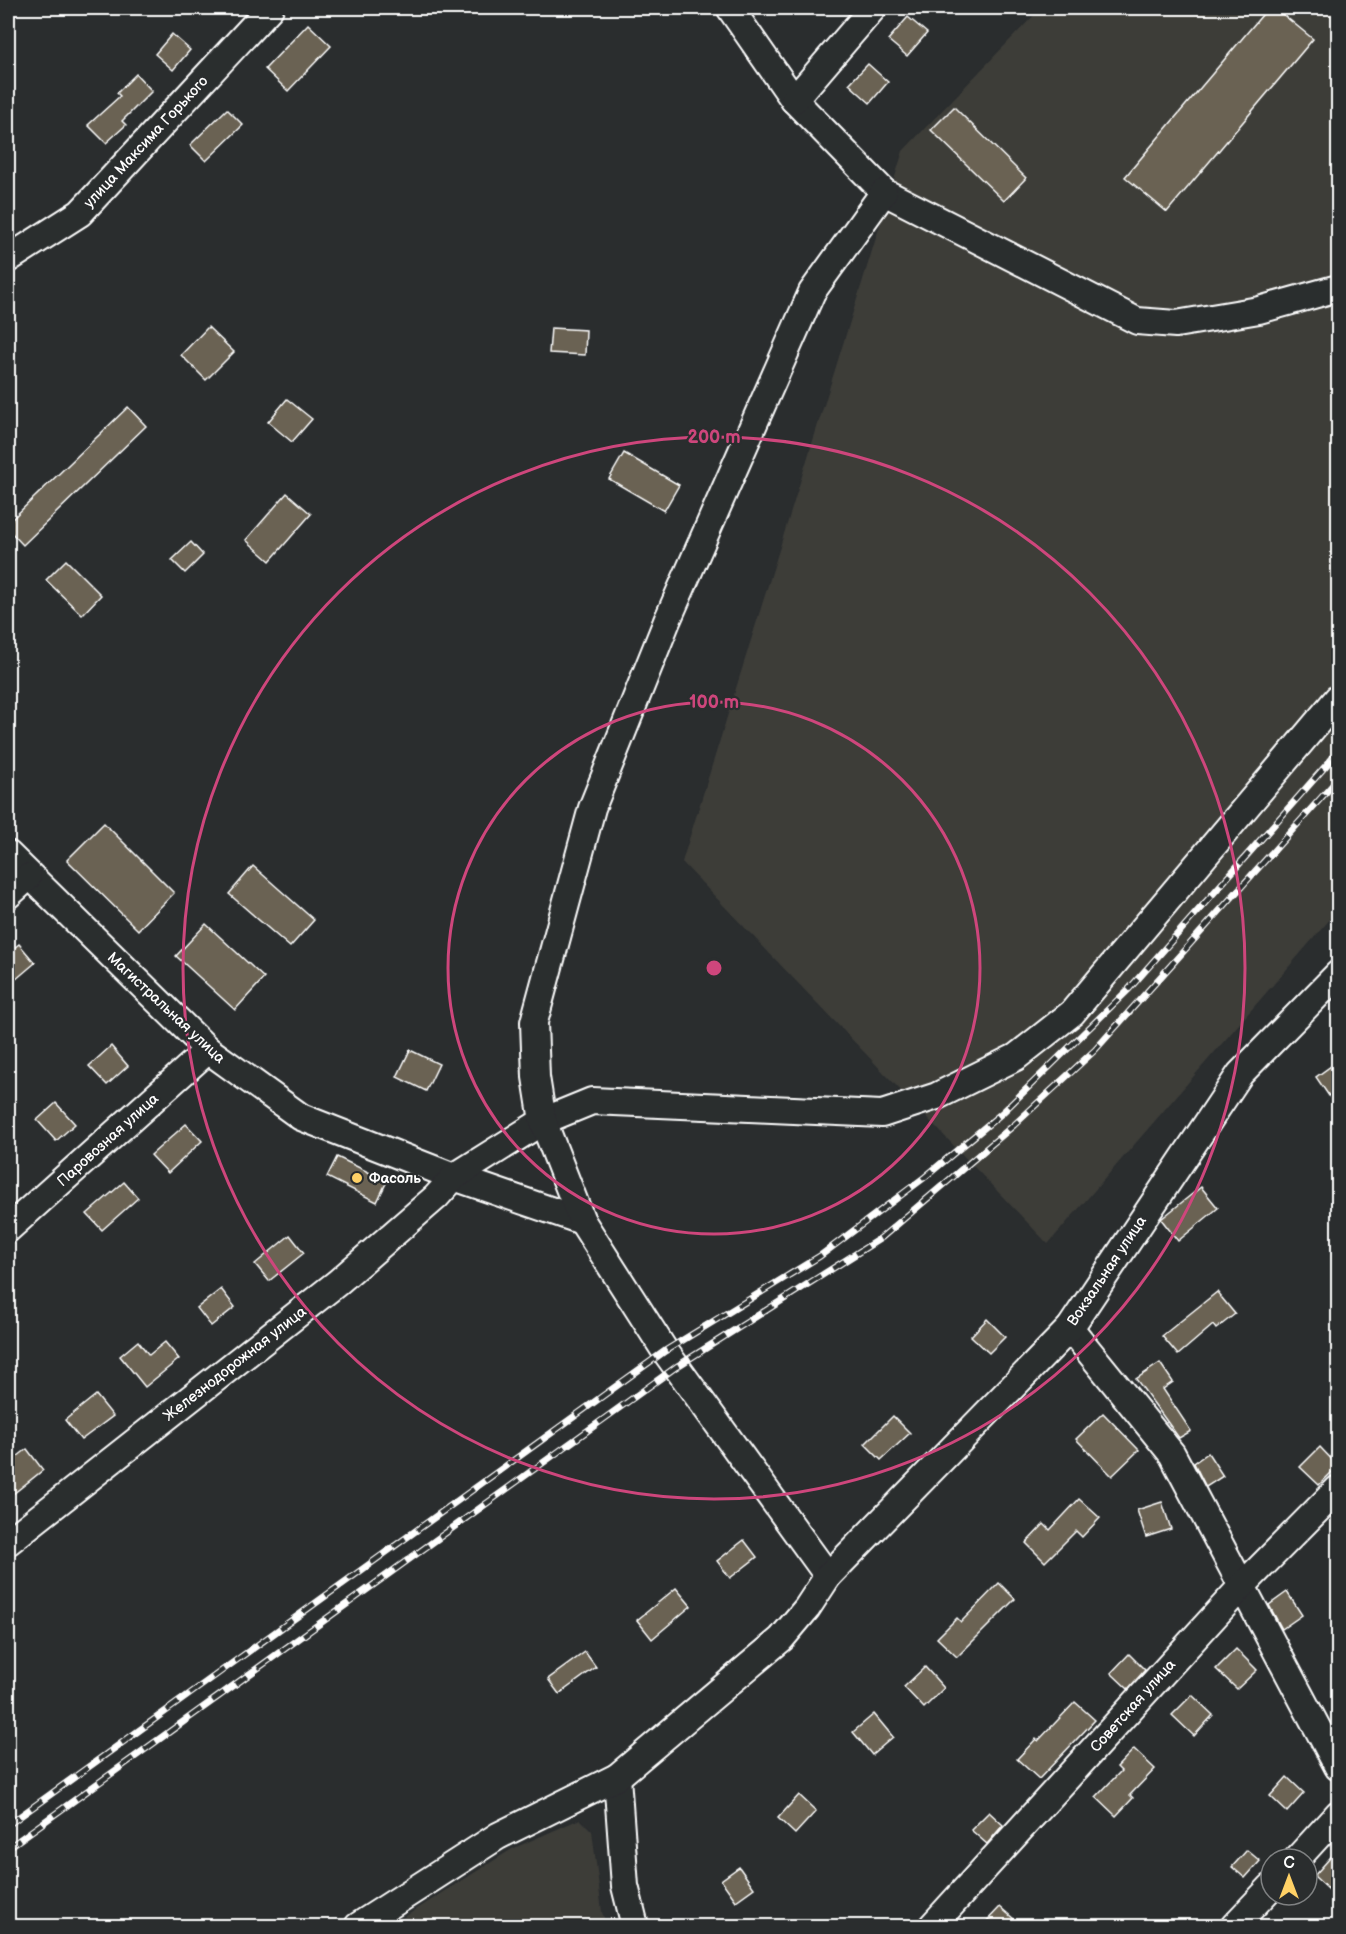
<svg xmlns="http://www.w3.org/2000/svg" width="1346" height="1934" viewBox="0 0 1346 1934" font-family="'Balsamiq Sans',sans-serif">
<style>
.built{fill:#3d3d39}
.building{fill:#6a6252;stroke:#fff;stroke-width:1.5}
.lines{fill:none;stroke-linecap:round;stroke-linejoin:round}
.minor-casing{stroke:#fff;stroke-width:30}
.minor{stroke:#2a2d2e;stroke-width:26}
.rail-casing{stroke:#fff;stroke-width:7}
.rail{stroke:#2a2d2e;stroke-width:4.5;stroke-dasharray:14;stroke-linecap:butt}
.ring{fill:none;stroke:#ce467c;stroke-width:3}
.poi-dot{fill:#ffd166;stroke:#2a2d2e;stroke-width:2}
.labels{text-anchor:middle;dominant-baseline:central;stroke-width:4.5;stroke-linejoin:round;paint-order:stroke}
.street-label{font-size:15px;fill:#fff;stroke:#2a2d2e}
.poi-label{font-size:15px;font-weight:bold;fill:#fff;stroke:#2a2d2e;text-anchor:start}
.centre{fill:#ce467c;stroke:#2a2d2e;stroke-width:3}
.ring-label{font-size:18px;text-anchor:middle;font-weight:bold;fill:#ce467c;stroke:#2a2d2e;stroke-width:4.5;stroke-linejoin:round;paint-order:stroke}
</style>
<rect width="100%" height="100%" fill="#2a2d2e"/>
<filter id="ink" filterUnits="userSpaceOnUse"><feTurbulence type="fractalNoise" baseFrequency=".0167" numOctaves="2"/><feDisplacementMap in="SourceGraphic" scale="12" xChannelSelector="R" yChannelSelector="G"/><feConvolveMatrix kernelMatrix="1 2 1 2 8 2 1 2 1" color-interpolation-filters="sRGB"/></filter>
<g filter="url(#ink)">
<g class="built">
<polygon points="1041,8 1338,8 1338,910 1048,1244 682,862 903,151"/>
<polygon points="580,1819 592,1831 602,1912 607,1926 390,1926 512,1849"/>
</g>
<g class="building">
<polygon points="1268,8 1275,8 1313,39 1167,212 1125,177"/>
<polygon points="908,17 927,33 907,56 888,40"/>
<polygon points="308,24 331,46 288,91 265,69"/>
<polygon points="172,34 190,50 173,70 155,54"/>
<polygon points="868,64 888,82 870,103 849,84"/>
<polygon points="136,74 152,91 122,121 126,125 106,143 88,125 120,96 117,93"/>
<polygon points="954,107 1026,178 1004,201 931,130"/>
<polygon points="227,109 243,125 206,161 190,145"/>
<polygon points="208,327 234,352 206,380 181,355"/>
<polygon points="551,328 586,330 585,355 549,353"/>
<polygon points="287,399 312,419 292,442 268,422"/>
<polygon points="128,407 146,426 23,545 8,529 8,523"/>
<polygon points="624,453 679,485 664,511 609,479"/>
<polygon points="287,493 311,514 270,561 246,540"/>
<polygon points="191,542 203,555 185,573 172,560"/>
<polygon points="66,560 101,595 82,615 46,580"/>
<polygon points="104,823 174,893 138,930 67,860"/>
<polygon points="253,866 314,920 290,947 229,894"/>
<polygon points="206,924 264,978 235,1010 176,956"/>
<polygon points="19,944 35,963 8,986 8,953"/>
<polygon points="111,1046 128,1066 107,1085 89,1066"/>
<polygon points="410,1050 439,1064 426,1091 397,1077"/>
<polygon points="1338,1061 1338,1109 1316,1077"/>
<polygon points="56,1103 75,1124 56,1141 37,1120"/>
<polygon points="186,1124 202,1141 168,1173 151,1155"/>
<polygon points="337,1157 387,1181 377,1202 327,1177"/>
<polygon points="124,1182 138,1198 102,1230 87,1214"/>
<polygon points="1201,1187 1218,1208 1178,1241 1161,1219"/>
<polygon points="290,1235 304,1253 269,1281 255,1264"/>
<polygon points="221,1289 235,1307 211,1326 197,1308"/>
<polygon points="1217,1292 1235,1314 1216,1329 1213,1325 1178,1355 1162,1336"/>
<polygon points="987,1319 1005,1337 989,1353 971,1336"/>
<polygon points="138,1341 149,1355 165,1342 179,1359 145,1387 120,1356"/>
<polygon points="1160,1363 1173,1382 1163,1389 1191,1431 1179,1438 1136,1379"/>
<polygon points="96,1395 113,1416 81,1440 65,1420"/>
<polygon points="1103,1413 1139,1450 1112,1476 1076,1439"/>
<polygon points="893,1416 910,1433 881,1460 865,1444"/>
<polygon points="1320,1447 1338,1466 1319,1485 1300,1467"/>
<polygon points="27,1449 43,1470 8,1498 8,1464"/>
<polygon points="1208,1453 1223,1476 1206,1487 1194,1463"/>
<polygon points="1079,1499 1100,1518 1082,1537 1076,1531 1045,1562 1026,1543 1044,1524 1050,1530"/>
<polygon points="1162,1502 1171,1529 1146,1537 1137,1510"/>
<polygon points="744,1540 757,1557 730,1578 717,1561"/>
<polygon points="999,1583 1015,1599 957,1657 937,1638 957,1618 961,1622"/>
<polygon points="676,1588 691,1606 652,1639 637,1620"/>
<polygon points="1287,1592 1302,1615 1282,1629 1269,1605"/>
<polygon points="1236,1649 1257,1670 1237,1689 1216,1669"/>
<polygon points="585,1652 596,1667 559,1694 548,1679"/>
<polygon points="1129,1654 1145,1670 1128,1689 1111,1673"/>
<polygon points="925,1667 944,1688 924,1708 904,1687"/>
<polygon points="1192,1695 1213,1715 1194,1736 1172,1715"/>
<polygon points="1075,1702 1095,1720 1039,1779 1017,1759 1036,1739 1038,1741"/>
<polygon points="874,1714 893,1737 872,1755 853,1732"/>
<polygon points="1134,1749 1155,1769 1130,1795 1133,1798 1116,1816 1096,1797 1121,1771 1117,1767"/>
<polygon points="1287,1777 1304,1793 1287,1812 1270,1796"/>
<polygon points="799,1795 816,1811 795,1834 778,1818"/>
<polygon points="989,1812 1003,1825 987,1844 971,1830"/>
<polygon points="1338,1849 1338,1898 1314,1876"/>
<polygon points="1247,1850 1260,1861 1245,1878 1232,1867"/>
<polygon points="739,1867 754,1888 736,1901 721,1880"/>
<polygon points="1000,1907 1022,1926 982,1926"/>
</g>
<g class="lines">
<g class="minor-casing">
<g id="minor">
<polyline points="730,8 794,100 884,192 1137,321 1176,324 1259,310 1338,288"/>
<polyline points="794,100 873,8"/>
<polyline points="8,259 80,213 270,8"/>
<polyline points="8,854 208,1050 301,1117 454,1177 582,1221"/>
<polyline points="8,895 28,877"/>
<polyline points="8,1229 208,1050"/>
<polyline points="1070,1328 1172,1454 1338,1767"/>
<polyline points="8,1542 337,1283 436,1197 454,1177 543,1121 592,1101 882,1114 937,1096 1016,1057 1072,1013 1338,698"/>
<polyline points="828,1576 665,1351 582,1221 543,1121 536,1077 534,1022 592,808 667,621 812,292 884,192"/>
<polyline points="617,1777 625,1886 635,1926"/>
<polyline points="1297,1859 1338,1814"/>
<polyline points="358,1926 498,1836 617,1777 781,1639 807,1608 828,1576 1070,1328 1240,1074 1338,974"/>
<polyline points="932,1926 1243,1585 1338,1489"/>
<polyline points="1234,1926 1271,1887"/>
</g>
</g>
<use href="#minor" class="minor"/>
<g class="rail-casing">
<g id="rail">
<polyline points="8,1825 665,1351 820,1256 925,1177 1002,1113 1129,989 1338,752"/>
<polyline points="8,1848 676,1367 881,1238 1014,1125 1095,1050 1338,779"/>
</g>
</g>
<use href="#rail" class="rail"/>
</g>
</g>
<g class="ring">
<circle cx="714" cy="968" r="266"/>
<circle cx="714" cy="968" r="531"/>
</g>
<circle class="poi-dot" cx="357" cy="1178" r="6"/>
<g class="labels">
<g class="street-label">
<text transform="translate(146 142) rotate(-47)">улица Максима Горького</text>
<text transform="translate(166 1008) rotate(43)">Магистральная улица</text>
<text transform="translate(108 1140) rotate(-42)">Паровозная улица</text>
<text transform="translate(1107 1271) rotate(-56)">Вокзальная улица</text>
<text transform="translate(235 1364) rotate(-38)">Железнодорожная улица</text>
<text transform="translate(1133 1706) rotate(-48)">Советская улица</text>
</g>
<g class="poi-label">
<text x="369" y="1178">Фасоль</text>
</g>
</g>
<circle cx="714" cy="968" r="9" class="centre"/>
<g class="ring-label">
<text x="714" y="443">200 m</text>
<text x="714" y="708">100 m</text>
</g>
<rect width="1346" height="1934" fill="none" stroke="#2a2d2e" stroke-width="30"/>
<rect x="15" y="15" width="1316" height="1904" fill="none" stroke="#fff" stroke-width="2" filter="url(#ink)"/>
<g transform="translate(1289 1877)"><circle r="28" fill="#2a2d2e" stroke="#7f8182" stroke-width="1.5"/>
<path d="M0-4.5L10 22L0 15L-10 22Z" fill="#ffd166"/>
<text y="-9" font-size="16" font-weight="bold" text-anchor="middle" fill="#ffffff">С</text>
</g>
</svg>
